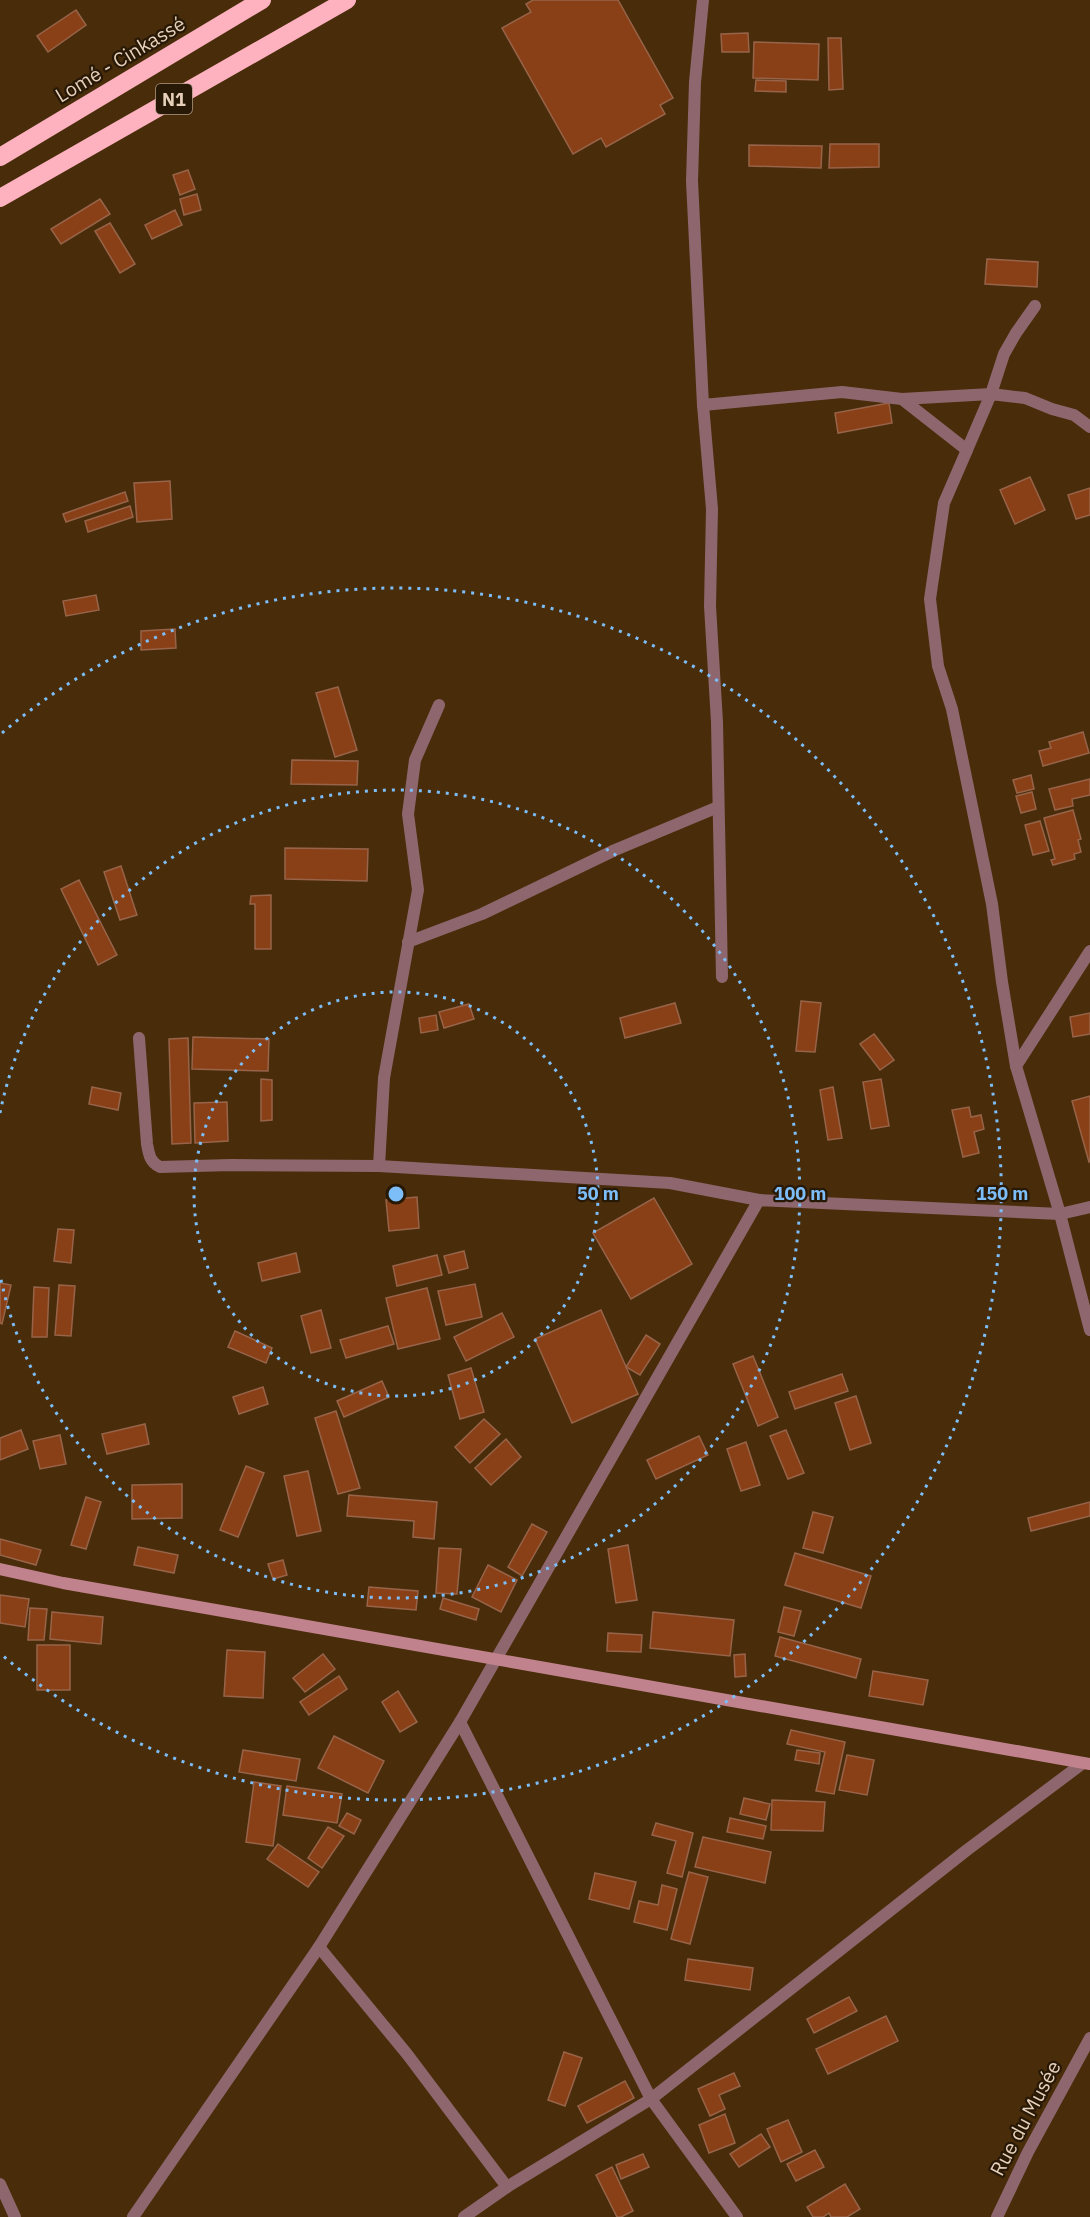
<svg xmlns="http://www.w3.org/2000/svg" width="1090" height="2217" viewBox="0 0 1090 2217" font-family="'IBM Plex Sans',sans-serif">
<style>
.building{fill:#894016;stroke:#976349;stroke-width:1.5}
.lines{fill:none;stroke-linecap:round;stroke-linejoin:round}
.street{stroke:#8e676e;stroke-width:12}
.secondary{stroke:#c0838e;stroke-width:12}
.highway{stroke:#feb2c0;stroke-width:18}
.ring{fill:none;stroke:#7dbef9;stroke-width:3;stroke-dasharray:3 6}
.labels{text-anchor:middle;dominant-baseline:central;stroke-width:4.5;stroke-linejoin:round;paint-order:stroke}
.shield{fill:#281806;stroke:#ae9984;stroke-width:1.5}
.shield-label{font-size:18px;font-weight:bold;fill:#e7d0ba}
.street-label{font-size:20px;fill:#e7d0ba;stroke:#281806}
.centre{fill:#7dbef9;stroke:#281806;stroke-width:3}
.ring-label{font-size:18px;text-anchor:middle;font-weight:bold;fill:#7dbef9;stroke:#281806;stroke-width:4.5;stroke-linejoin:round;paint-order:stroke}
</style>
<rect width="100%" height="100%" fill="#492d0b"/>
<g class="building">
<polygon points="533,0 618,0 673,98 660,105 665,114 606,147 601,138 573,154 502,28 531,12 526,4"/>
<polygon points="76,10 86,25 48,52 37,36"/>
<polygon points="748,33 749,52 722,52 721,34"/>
<polygon points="828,38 841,38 843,89 829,90"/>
<polygon points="754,42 819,44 818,80 753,78"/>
<polygon points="756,80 786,81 786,92 755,91"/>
<polygon points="830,144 879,144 879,167 829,168"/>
<polygon points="749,145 822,146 821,168 749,166"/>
<polygon points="188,170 195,189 180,195 173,175"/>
<polygon points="197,194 201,210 184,215 180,199"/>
<polygon points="100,199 110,214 61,244 51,229"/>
<polygon points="175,210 182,225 152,239 145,225"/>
<polygon points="110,223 135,264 120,273 95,231"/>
<polygon points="987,259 1038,262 1037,287 985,284"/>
<polygon points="889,403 892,423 838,433 835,413"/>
<polygon points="1030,477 1045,510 1015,524 1000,490"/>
<polygon points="170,481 172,519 137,522 134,483"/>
<polygon points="1090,488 1090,515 1076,519 1068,495"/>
<polygon points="125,492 128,501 66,522 63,514"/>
<polygon points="130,506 133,517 88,532 85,521"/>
<polygon points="96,595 99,610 66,616 63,601"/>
<polygon points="175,629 176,648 141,650 141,631"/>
<polygon points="338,687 357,750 335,757 316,693"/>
<polygon points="1083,732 1089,753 1043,766 1039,751 1051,748 1049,742"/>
<polygon points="292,760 358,761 357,785 291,784"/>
<polygon points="1031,775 1034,789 1017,793 1013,780"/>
<polygon points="1090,779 1090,795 1072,799 1073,806 1055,810 1049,789"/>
<polygon points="1032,792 1036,809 1021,813 1016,796"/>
<polygon points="1073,810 1081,839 1078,840 1081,852 1074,854 1075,859 1053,865 1051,860 1055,859 1044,818"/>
<polygon points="1040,821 1049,851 1033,855 1025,825"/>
<polygon points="285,848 368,849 367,881 285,879"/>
<polygon points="121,866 137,915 120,920 104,872"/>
<polygon points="79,880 117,955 98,965 61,889"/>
<polygon points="271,895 271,949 255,949 255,904 250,904 251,896"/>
<polygon points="801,1001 821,1003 815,1052 796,1051"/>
<polygon points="675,1003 681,1023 625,1038 620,1018"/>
<polygon points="469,1004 474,1019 444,1028 439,1012"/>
<polygon points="1090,1013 1090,1034 1073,1037 1070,1017"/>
<polygon points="436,1015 438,1030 421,1033 419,1018"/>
<polygon points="874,1034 894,1060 880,1070 860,1044"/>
<polygon points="193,1037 269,1039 268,1071 192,1069"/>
<polygon points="188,1038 191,1143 172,1144 169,1039"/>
<polygon points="261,1079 272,1080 272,1120 261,1121"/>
<polygon points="881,1079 889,1126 871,1129 863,1082"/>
<polygon points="92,1087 121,1093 118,1110 89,1104"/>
<polygon points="833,1087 842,1138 828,1140 820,1090"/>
<polygon points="1090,1096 1090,1161 1089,1162 1072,1101"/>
<polygon points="227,1102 228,1141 195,1143 194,1103"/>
<polygon points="969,1107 971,1117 981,1115 984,1129 974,1132 979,1153 963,1157 952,1110"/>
<polygon points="417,1197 419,1228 389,1231 386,1200"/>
<polygon points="654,1198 692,1264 631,1299 593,1233"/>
<polygon points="58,1229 74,1230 71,1263 54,1261"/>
<polygon points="464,1251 468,1268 449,1273 444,1256"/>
<polygon points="296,1253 300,1272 262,1281 258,1263"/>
<polygon points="437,1255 442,1275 397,1286 393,1266"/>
<polygon points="0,1283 11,1285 2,1324 0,1323"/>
<polygon points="475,1284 482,1317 446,1325 438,1291"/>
<polygon points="59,1285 75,1286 71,1336 55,1335"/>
<polygon points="34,1287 49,1288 47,1337 32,1337"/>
<polygon points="427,1288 440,1339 398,1349 386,1298"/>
<polygon points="321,1310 331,1348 311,1353 301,1316"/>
<polygon points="601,1310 638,1394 572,1423 535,1339"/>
<polygon points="502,1313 514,1337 466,1361 454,1337"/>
<polygon points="388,1326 394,1344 346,1358 340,1340"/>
<polygon points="235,1331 272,1348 266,1363 228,1347"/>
<polygon points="646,1335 660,1344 640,1375 626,1367"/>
<polygon points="753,1356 778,1417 758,1426 733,1364"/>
<polygon points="471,1368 484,1412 460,1419 448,1375"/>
<polygon points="842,1374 848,1391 795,1409 789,1392"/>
<polygon points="382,1381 389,1397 344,1417 337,1401"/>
<polygon points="263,1387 268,1404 239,1414 233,1397"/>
<polygon points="856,1396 871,1443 850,1450 835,1403"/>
<polygon points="336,1411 360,1488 338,1494 315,1418"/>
<polygon points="484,1419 500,1434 470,1463 455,1447"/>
<polygon points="145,1424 149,1444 107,1454 102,1434"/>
<polygon points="21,1430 28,1449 0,1460 0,1438"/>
<polygon points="786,1430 804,1473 788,1479 770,1436"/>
<polygon points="60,1435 66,1464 40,1469 33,1441"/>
<polygon points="699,1436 708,1455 656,1479 647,1460"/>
<polygon points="506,1439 521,1457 491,1485 475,1468"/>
<polygon points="746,1442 760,1485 741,1491 727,1449"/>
<polygon points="246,1466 264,1473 238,1537 220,1530"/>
<polygon points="308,1471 321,1531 297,1536 284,1476"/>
<polygon points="182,1484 182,1518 132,1519 132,1485"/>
<polygon points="349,1495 437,1502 434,1539 413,1537 414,1521 347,1516"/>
<polygon points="86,1497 101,1502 86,1549 71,1545"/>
<polygon points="1090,1502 1090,1516 1031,1531 1028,1518"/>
<polygon points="813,1512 833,1517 823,1553 803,1548"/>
<polygon points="532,1524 547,1532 522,1576 508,1567"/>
<polygon points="0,1539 41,1550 36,1565 0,1555"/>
<polygon points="628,1545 637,1600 616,1603 608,1549"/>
<polygon points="138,1547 178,1555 174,1573 134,1565"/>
<polygon points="439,1548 461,1549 457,1594 436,1593"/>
<polygon points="795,1553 871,1576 861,1608 785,1585"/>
<polygon points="283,1560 287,1575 273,1579 268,1564"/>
<polygon points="488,1565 517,1580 501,1612 472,1597"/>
<polygon points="369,1587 418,1591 416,1610 367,1606"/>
<polygon points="0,1595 29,1599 25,1627 0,1623"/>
<polygon points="443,1598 479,1609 476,1620 440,1609"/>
<polygon points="784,1607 801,1611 794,1636 778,1632"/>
<polygon points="30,1608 47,1609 44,1640 28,1640"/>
<polygon points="52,1612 103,1617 101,1644 50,1639"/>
<polygon points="653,1612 734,1620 730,1656 650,1648"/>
<polygon points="608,1633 642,1635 641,1652 607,1651"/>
<polygon points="780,1637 861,1659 856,1678 775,1656"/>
<rect x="37" y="1645" width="33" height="45"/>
<polygon points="227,1650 265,1652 263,1698 224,1696"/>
<polygon points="323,1654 335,1669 305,1692 293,1678"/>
<polygon points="745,1654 746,1676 735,1677 734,1655"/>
<polygon points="873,1671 928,1680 923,1705 869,1696"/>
<polygon points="339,1676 347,1689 309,1715 300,1702"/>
<polygon points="398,1691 417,1722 400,1732 382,1702"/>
<polygon points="791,1730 845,1742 834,1794 816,1791 825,1752 787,1744"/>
<polygon points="334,1736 384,1761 368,1793 318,1768"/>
<polygon points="243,1750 300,1759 296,1781 239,1772"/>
<polygon points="797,1750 820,1753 819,1764 795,1760"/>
<polygon points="847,1755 874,1760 867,1795 839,1790"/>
<polygon points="254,1782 281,1786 273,1846 246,1842"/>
<polygon points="287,1786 342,1794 337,1823 283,1815"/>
<polygon points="744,1798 770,1804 766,1820 740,1814"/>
<polygon points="772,1800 825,1802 823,1831 771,1830"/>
<polygon points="347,1813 361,1820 354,1834 339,1826"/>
<polygon points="730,1818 766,1826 763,1839 727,1832"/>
<polygon points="656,1823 693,1833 682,1877 667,1873 676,1841 652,1835"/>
<polygon points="328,1827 344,1836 322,1868 308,1858"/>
<polygon points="703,1837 771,1852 765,1883 695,1867"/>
<polygon points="278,1844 319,1872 308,1887 267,1859"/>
<polygon points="689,1872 708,1877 690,1944 671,1939"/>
<polygon points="595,1873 636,1882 629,1909 589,1899"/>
<polygon points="662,1885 677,1889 667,1930 634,1922 639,1901 658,1905"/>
<polygon points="688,1959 753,1968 750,1990 685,1980"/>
<polygon points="849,1997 857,2011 814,2033 807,2019"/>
<polygon points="886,2016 898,2041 828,2074 816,2049"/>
<polygon points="564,2052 582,2058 565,2106 548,2100"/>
<polygon points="734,2073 740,2086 719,2095 725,2109 710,2116 698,2089"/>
<polygon points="625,2081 634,2098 587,2123 578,2106"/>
<polygon points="725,2114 735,2143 709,2153 699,2125"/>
<polygon points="788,2120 802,2152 781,2162 767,2129"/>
<polygon points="761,2134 770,2147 739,2167 730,2154"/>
<polygon points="815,2150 824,2167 796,2181 787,2164"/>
<polygon points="643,2154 649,2167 621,2179 616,2165"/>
<polygon points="612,2167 633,2211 621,2217 617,2217 596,2175"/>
<polygon points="845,2184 860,2209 847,2217 831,2217 829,2213 823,2217 813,2217 807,2207"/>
</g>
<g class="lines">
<g class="street">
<polyline points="703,0 695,82 692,181 703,405 842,392 902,399 967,450 944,503 930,599 938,666 952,709 992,904 1002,982 1016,1066"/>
<polyline points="902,399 991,394 1004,354 1016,333 1035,306"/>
<polyline points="703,405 712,509 710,606 717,722 722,977"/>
<polyline points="967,450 991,394 1025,398 1052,409 1074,415 1090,427"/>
<polyline points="408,942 482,914 615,850 718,807"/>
<polyline points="1090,951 1016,1066 1060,1214 1090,1330"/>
<path d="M139,1038L147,1144C149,1155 150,1162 160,1167L231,1165L379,1166L670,1183L759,1200"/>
<polyline points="379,1166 384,1078 418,890 408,814 415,760 439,705"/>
<polyline points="460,1722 651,2099 737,2217"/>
<polyline points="319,1947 407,2054 507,2187"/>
<polyline points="0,2184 15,2217"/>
<polyline points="133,2217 319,1947 460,1722 759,1200 1060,1214 1090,1207"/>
<polyline points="464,2217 507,2187 651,2099 967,1850 1083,1763"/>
<polyline points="997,2217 1028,2152 1090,2038"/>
</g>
<polyline class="secondary" points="0,1569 63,1583 1090,1764"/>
<g class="highway">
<polyline points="0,157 262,0"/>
<polyline points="0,198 347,0"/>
</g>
</g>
<g class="ring">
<circle cx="396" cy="1194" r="202"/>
<path d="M0 1113A404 404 0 1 1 0 1275"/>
<path d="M2 733A606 606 0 1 1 2 1655"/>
</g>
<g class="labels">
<rect class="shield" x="156" y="84" width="36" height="30" rx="4.5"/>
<g class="shield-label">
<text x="174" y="99">N1</text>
</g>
<g class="street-label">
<text transform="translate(120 59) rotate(-31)">Lomé - Cinkassé</text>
<text transform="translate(1025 2118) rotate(-62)">Rue du Musée</text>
</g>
</g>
<circle cx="396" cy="1194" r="9" class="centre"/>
<g class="ring-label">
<text x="598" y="1200">50 m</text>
<text x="800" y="1200">100 m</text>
<text x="1002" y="1200">150 m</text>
</g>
</svg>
